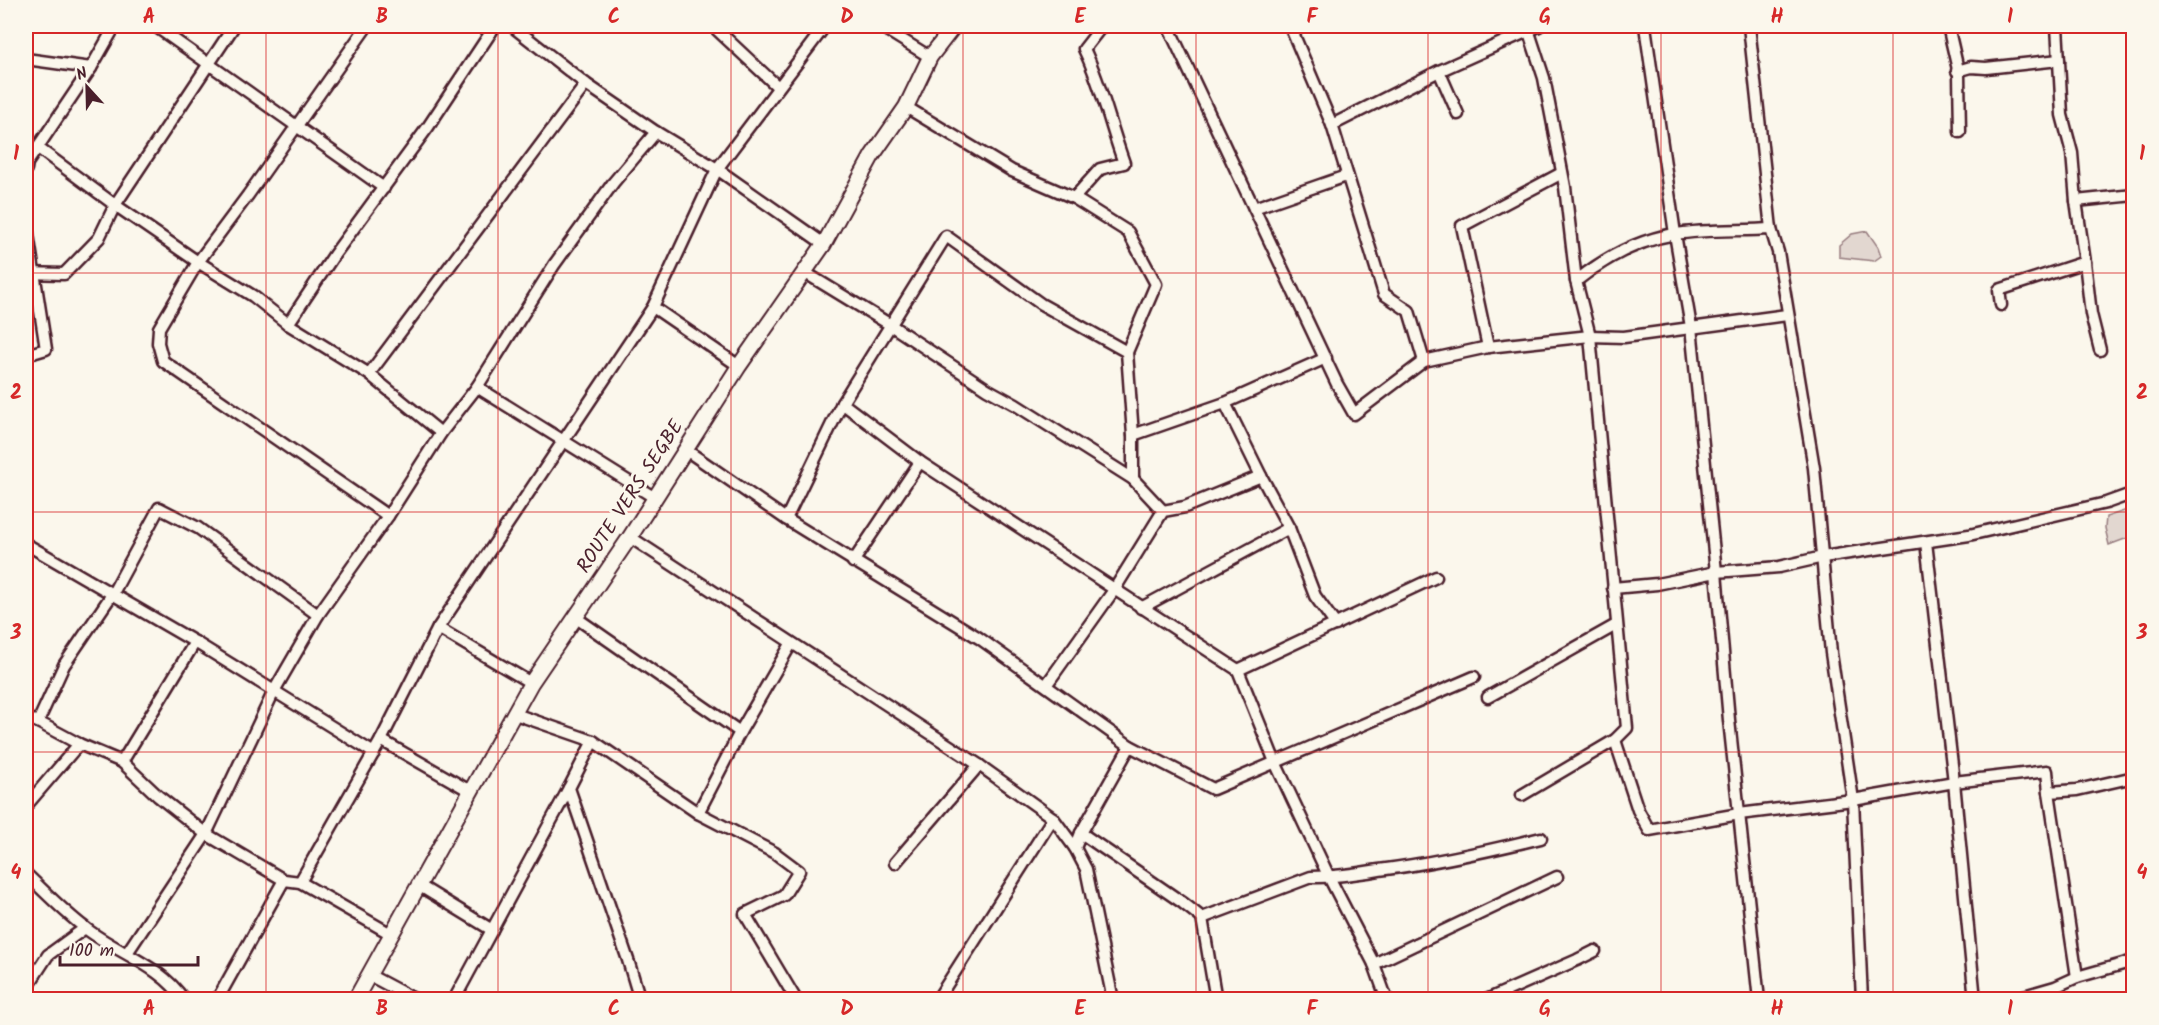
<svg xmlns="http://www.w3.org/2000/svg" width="2159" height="1025" viewBox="0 0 2159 1025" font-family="Kalam,sans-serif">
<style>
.green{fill:#e2d7d0;stroke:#967b7e;stroke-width:1.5}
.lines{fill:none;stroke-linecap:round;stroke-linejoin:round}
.minor-casing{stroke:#4a1f2b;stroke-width:15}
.major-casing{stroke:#4a1f2b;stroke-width:18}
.minor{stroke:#fbf7ec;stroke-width:10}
.major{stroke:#fbf7ec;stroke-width:14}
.grid{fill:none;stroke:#d62828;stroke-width:1.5;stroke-opacity:0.55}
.labels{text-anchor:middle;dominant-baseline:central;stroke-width:6;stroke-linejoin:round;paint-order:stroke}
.street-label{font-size:20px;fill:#4a1f2b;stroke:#fbf7ec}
.neatline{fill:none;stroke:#d62828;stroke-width:2}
.grid-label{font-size:20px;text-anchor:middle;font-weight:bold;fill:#d62828}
</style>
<rect width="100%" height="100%" fill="#fbf7ec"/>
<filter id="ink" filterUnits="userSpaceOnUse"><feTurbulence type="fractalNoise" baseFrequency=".0167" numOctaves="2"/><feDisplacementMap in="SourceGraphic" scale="12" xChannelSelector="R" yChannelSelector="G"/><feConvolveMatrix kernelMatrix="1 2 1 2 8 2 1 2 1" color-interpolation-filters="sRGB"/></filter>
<g filter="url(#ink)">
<g class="green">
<polygon points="1867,231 1878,247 1881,256 1874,261 1839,257 1839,245 1852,234"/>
<polygon points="2133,508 2133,536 2109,545 2105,528 2106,517"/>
</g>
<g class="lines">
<g class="minor-casing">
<g id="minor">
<polyline points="155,26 384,188"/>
<polyline points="367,26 248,195 198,262 159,328 158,343 163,361 388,516"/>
<polyline points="512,26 586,84 656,132 717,169 824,244"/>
<polyline points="713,26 778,87"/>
<polyline points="880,26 930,57"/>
<path d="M1102,26L1084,49C1102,86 1110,125 1124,163L1100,169L1074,198L1128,232L1156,284L1127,352"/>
<polyline points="1168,26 1337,384 1354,414 1424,361 1488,347 1590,336 1624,337 1787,315"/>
<polyline points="1290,26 1332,125 1384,294 1409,311 1424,361"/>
<polyline points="1645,26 1675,234 1691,327 1716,572 1729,720 1759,1000"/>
<polyline points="1749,26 1771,229 1778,252 1814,468 1831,653 1853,800 1862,1000"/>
<polyline points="1948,26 1959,74 1960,132"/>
<polyline points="26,59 91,68"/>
<polyline points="1439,71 1458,114"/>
<polyline points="1957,71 1971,67 1986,68 2059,60"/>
<polyline points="906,107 1012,171 1074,198"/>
<polyline points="1332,125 1439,71 1539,26"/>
<polyline points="38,148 115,205 198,262 253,296 288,324 369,374 441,433"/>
<polyline points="26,169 27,163 91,68 115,26"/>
<polyline points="2076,201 2134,195"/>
<polyline points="1254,208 1346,176"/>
<polyline points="26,221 46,349 26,355"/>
<polyline points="2085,262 2091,314 2100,350"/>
<polyline points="804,272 889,324 987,389 1016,405 1133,479 1163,511"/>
<polyline points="26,273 64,274 99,238 115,205 234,26"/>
<path d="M1576,281C1605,258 1638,240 1675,234C1706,229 1740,231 1771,229"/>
<polyline points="2001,305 1999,290 2085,262 2076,201 2072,153 2062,115 2057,26"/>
<polyline points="653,307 739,366"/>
<polyline points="288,324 334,255 428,127 495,26"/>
<polyline points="1488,347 1462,226 1562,173"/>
<polyline points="369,374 586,84"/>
<polyline points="477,387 655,498"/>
<polyline points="842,403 920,462 1238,670 1275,762 1329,877 1374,964 1387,1000"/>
<polyline points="1225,403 1261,476"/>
<polyline points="1133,435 1225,403 1326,358"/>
<polyline points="686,450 786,519 979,638 1130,746 1213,789 1474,677"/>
<polyline points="786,519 842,403 946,236 1041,304 1127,352 1133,435 1133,479"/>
<polyline points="630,537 979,765 1053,818"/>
<polyline points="1926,542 1954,782 1975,1000"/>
<polyline points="26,544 195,642 374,753"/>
<polyline points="853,562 920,462"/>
<polyline points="1613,588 1657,584 1716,572 1779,567 1823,557 1969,535 2106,503 2134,493"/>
<polyline points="1141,608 1289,528"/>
<polyline points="575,617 740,732 698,813"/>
<polyline points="438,628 531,683"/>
<polyline points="1238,670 1436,577"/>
<polyline points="1047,684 1114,590 1163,511 1185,507 1261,476 1289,528 1315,596 1336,625"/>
<polyline points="1488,697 1616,625"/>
<polyline points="515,714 593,741 698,813 775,853 799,871 784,895 745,914 795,998 793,1000"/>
<polyline points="26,718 38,722 79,744 122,762 158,796 206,834 284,880 300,882 391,934"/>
<polyline points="38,722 64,665 113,593 159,508 198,528 318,615"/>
<polyline points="740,732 791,644"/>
<polyline points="381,740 470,791"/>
<polyline points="1615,740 1638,810 1649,830 1739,814 1853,800 1954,782 2047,771 2049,792 2077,790 2134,777"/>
<polyline points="593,741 569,788 628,960 640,1000"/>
<polyline points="122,762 195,642"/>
<polyline points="2049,792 2077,977"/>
<polyline points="1522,795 1615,740 1627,728 1590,336 1576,281 1565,187 1544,78 1527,26"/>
<polyline points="26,806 79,744"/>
<path d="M1081,833L1183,903L1202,918L1311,877C1334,877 1356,874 1379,870C1434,863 1488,851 1541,838"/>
<polyline points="895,863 979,765"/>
<path d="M26,874C45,892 63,911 84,927C116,953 160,964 184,1000"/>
<polyline points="300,882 381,740 438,628 653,307 717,169 825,26"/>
<polyline points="420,886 492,930"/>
<polyline points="1202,918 1216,1000"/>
<polyline points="127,953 206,834 274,691 318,615 388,516 441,433 477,387 554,265 613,183 656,132"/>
<polyline points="1374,964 1557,877"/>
<polyline points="369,975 416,1000"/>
<polyline points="26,989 48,955 85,928"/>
<polyline points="217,1000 284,880"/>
<polyline points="454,1000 569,788"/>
<polyline points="937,1000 1053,818 1075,848"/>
<polyline points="1113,1000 1086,869 1075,848 1081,833 1130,746"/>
<polyline points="1486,1000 1577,960 1595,951"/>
<polyline points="1617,1000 1641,1000"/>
<polyline points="2010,1000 2055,987 2077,977 2130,962 2134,959"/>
</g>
</g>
<g class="major-casing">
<polyline id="major" points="355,1000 531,683 630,537 739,366 824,244 872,156 906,107 930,57 954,26"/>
</g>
<use href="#minor" class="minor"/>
<use href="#major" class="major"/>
</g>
</g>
<path class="grid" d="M266,26V1000M498,26V1000M731,26V1000M963,26V1000M1196,26V1000M1428,26V1000M1661,26V1000M1893,26V1000M26,273H2134M26,512H2134M26,752H2134"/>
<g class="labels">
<g class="street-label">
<text transform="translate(631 497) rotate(-57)">ROUTE VERS SEGBE</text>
</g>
</g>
<rect width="2159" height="1025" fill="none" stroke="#fbf7ec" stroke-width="66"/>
<g transform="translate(87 87) rotate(338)" stroke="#fbf7ec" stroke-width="4.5" paint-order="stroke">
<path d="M0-4.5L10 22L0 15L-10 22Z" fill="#4a1f2b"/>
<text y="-9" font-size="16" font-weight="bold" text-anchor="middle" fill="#4a1f2b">N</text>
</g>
<path d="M60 956v9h138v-9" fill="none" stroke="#4a1f2b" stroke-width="3"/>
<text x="69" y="956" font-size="18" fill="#4a1f2b" stroke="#fbf7ec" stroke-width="4.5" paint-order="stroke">100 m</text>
<rect x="33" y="33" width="2093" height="959" class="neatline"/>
<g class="grid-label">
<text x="149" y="23">A</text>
<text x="382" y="23">B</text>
<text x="614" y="23">C</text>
<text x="847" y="23">D</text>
<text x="1080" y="23">E</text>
<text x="1312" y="23">F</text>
<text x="1545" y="23">G</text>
<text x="1777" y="23">H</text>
<text x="2010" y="23">I</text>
<text x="16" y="160">1</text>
<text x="2142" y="160">1</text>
<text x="16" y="399">2</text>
<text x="2142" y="399">2</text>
<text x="16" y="639">3</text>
<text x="2142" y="639">3</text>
<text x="16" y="879">4</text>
<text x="2142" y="879">4</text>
<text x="149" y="1015">A</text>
<text x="382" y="1015">B</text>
<text x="614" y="1015">C</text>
<text x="847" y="1015">D</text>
<text x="1080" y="1015">E</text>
<text x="1312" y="1015">F</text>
<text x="1545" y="1015">G</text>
<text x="1777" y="1015">H</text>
<text x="2010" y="1015">I</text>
</g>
</svg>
